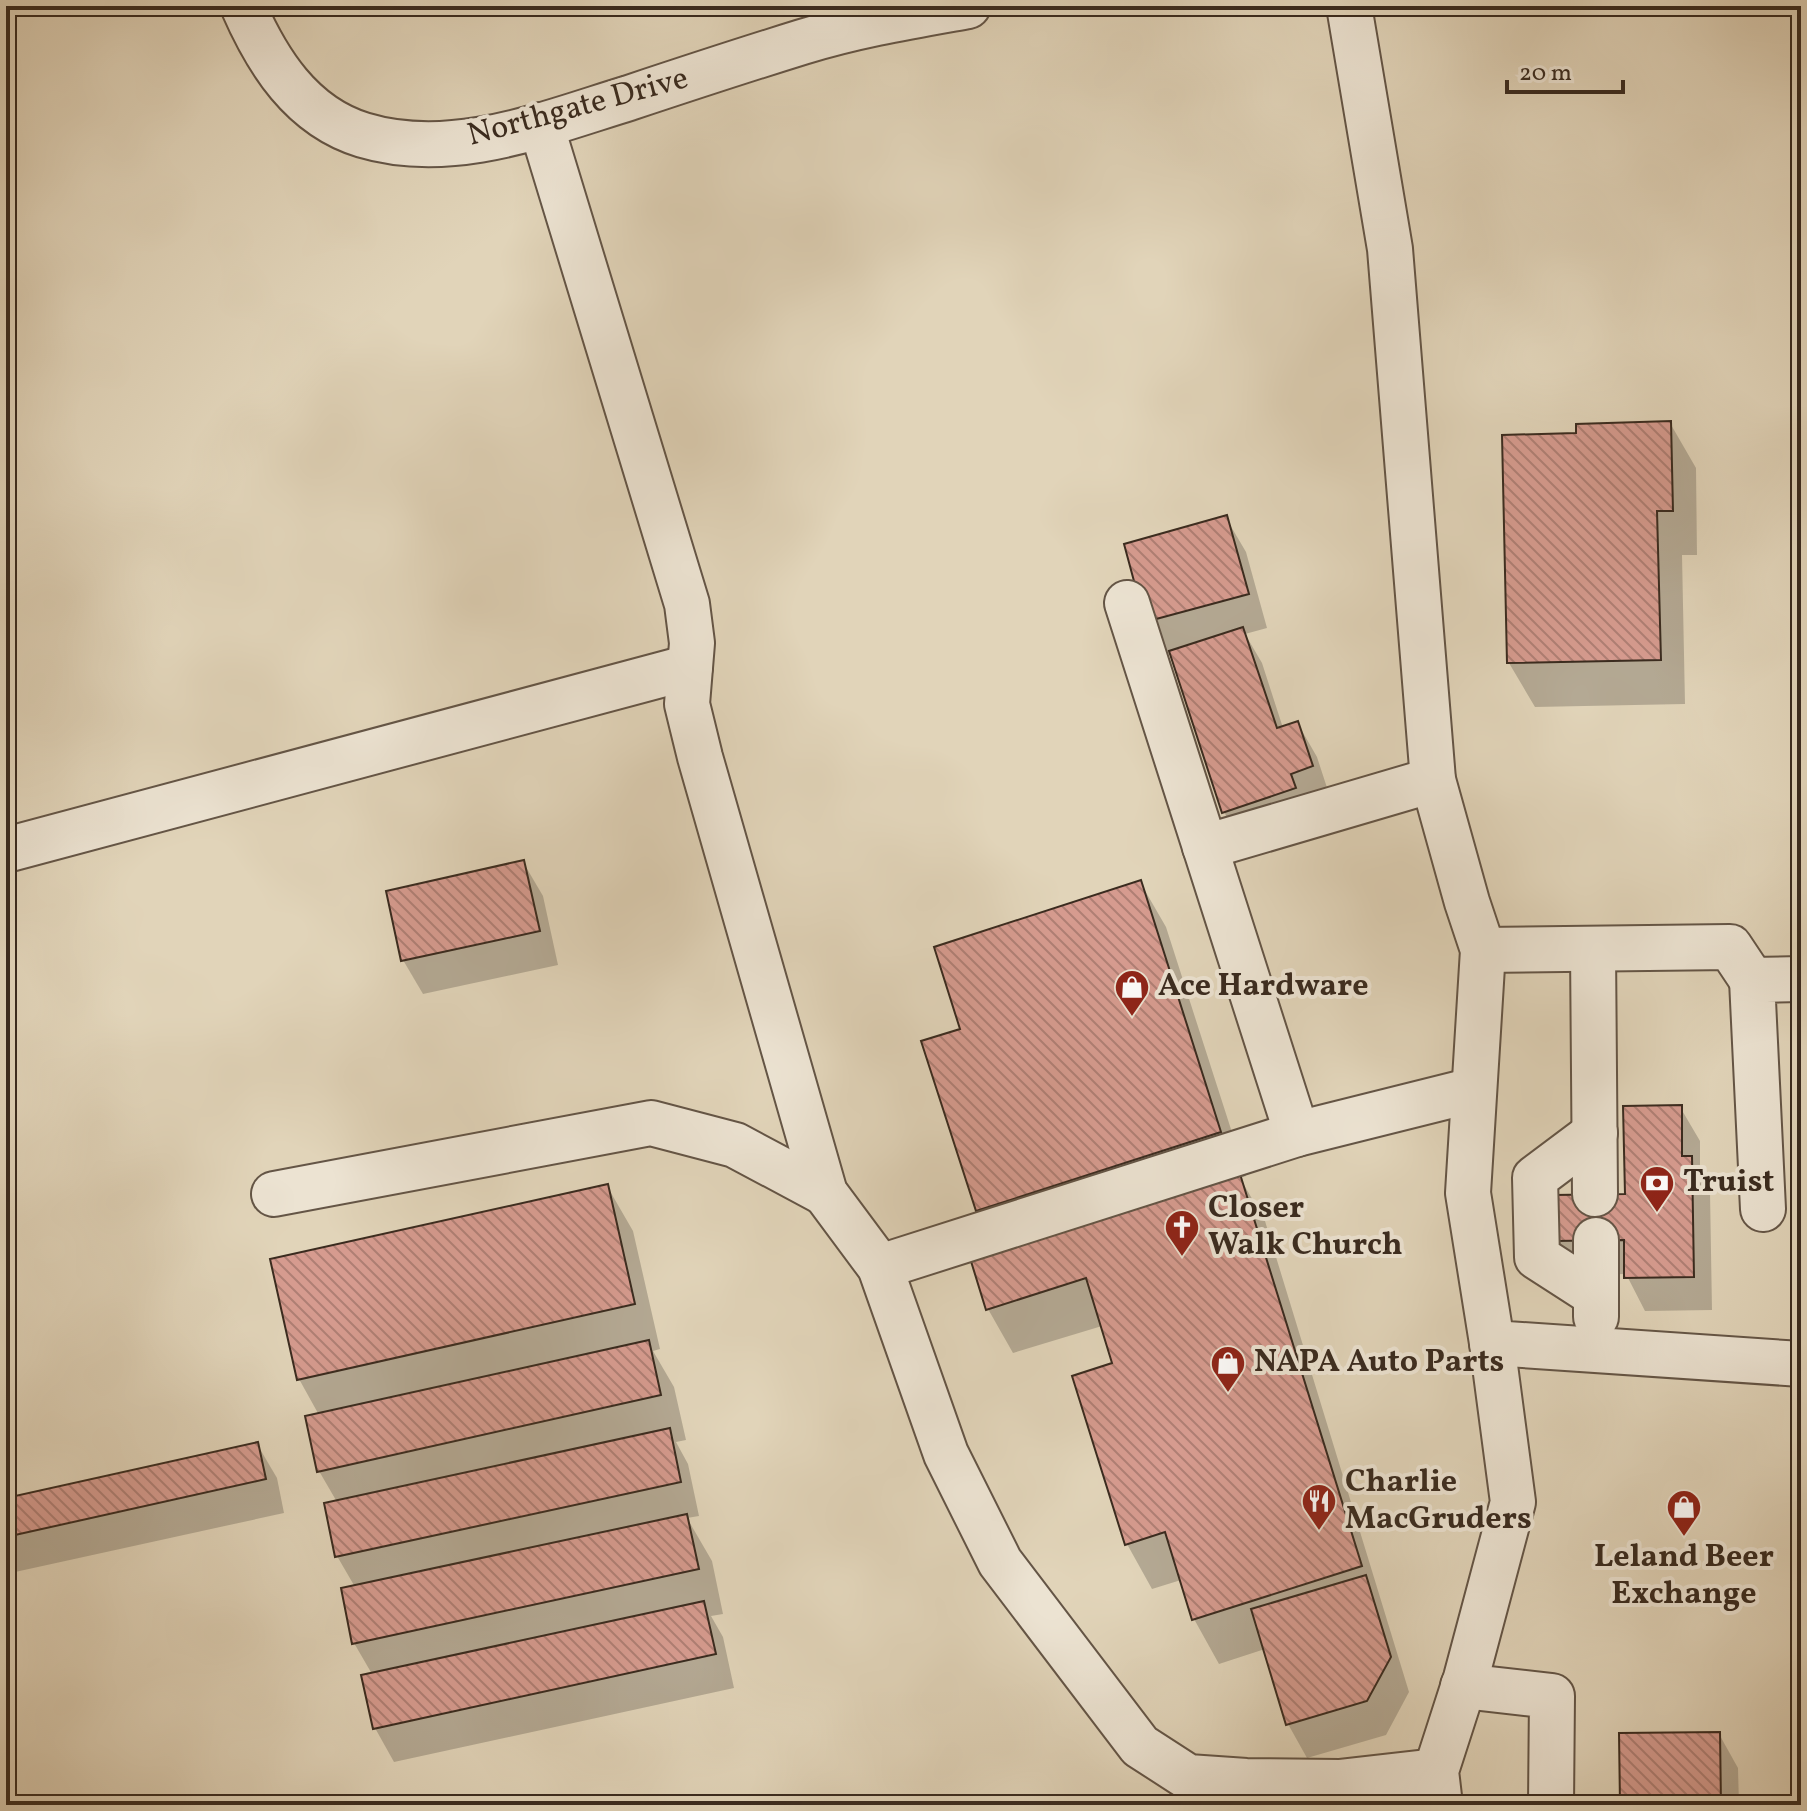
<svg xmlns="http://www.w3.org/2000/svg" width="1807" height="1811" viewBox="0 0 1807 1811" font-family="Vollkorn,serif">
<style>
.shadow{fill:#0003}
.building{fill:url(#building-back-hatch);stroke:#3a2b1f;stroke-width:2}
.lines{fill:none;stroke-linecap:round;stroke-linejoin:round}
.minor-casing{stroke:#645546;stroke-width:48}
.minor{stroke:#ece3d2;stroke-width:44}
.labels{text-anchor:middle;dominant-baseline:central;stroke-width:8;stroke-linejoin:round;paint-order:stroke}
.street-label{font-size:32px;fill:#3a2b1f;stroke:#ece3d2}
.poi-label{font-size:32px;font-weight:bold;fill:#3a2b1f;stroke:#ece3d2;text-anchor:start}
</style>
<defs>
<pattern id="building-back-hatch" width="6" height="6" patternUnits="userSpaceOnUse" patternTransform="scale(2)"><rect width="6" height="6" fill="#d69b8f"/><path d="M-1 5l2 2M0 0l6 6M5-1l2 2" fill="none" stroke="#af7f74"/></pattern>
</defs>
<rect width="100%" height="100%" fill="#e1d4b9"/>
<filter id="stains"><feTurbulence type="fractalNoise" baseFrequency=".0025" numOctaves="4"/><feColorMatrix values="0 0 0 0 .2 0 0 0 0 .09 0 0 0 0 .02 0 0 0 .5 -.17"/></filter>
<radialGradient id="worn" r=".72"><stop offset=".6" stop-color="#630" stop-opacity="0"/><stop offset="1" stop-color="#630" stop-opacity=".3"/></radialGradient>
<g class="shadow">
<polygon points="1670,423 1696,468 1697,555 1682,555 1685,704 1535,707 1509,663 1578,435"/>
<polygon points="1226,518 1246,552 1267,628 1245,634 1262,663 1283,728 1298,724 1317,757 1331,800 1243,846 1224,812 1172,654 1167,655 1147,621"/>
<polygon points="523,862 543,896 558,965 423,994 403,960"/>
<polygon points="1140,882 1166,927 1246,1176 1240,1178 1265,1221 1409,1692 1386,1735 1307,1758 1288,1724 1265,1649 1219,1664 1194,1619 1181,1580 1152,1589 1127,1544 1114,1365 1102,1326 1013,1353 988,1309 1001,1251 977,1210 962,1030"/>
<polygon points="1680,1107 1700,1141 1700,1175 1710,1192 1712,1310 1645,1311 1626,1274 1576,1275 1557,1241 1627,1196"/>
<polygon points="607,1186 633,1231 660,1349 653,1351 674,1387 686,1440 676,1442 688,1464 699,1516 687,1518 712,1561 723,1614 711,1616 723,1637 734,1688 394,1762 375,1728 372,1674 354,1643 355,1587 337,1556 337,1502 319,1471 319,1415 299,1379"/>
<polygon points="257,1444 277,1478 284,1513 6,1574 6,1500"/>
<polygon points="1719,1734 1738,1768 1739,1805 1622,1805"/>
</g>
<g class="building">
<polygon points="1671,421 1673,511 1657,511 1661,660 1507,663 1502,435 1576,433 1576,424"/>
<polygon points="1227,515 1249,594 1145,622 1124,544"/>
<polygon points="1243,627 1277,728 1298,721 1313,766 1291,774 1296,788 1222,813 1169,651"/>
<polygon points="524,860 540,931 401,961 386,891"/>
<polygon points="1141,880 1221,1132 976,1211 921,1041 960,1029 934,947"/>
<polygon points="1682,1105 1682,1156 1692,1156 1694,1277 1624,1278 1624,1240 1555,1241 1554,1195 1625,1194 1623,1106"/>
<polygon points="1240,1174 1362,1566 1192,1620 1165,1532 1125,1545 1072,1376 1112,1363 1086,1278 986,1310 970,1258"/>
<polygon points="608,1184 635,1304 297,1380 270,1259"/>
<polygon points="649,1340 661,1395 317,1472 305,1416"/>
<polygon points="670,1428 681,1482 335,1557 324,1503"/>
<polygon points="258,1442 266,1479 6,1537 6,1498"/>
<polygon points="687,1514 699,1569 352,1644 341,1588"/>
<polygon points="1366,1575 1391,1657 1367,1701 1286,1725 1251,1609"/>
<polygon points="704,1601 716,1654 373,1729 361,1675"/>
<polygon points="1720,1732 1721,1805 1620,1805 1619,1733"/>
</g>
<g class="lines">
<g class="minor-casing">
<g id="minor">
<path d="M243,6C267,61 301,116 363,135C452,162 544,124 629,98C686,79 744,60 802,42C857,25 912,16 968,6"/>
<polyline points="1349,6 1390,249 1433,780 1467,902 1483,950 1468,1193 1492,1343 1801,1364"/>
<polyline points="541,125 687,604 692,643 687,704 700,757 825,1193 880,1267 946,1454 1000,1562 1140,1746 1188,1777 1246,1781 1339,1782 1436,1771"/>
<polyline points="1127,603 1297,1134 1473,1090"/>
<polyline points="1205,847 1433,780"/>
<polyline points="6,850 690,667"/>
<polyline points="1593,949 1595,1194"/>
<polyline points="1483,950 1730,947 1752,980"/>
<polyline points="1595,1133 1535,1178 1537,1257 1596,1295"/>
<polyline points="274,1194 651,1123 735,1145 825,1193"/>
<polyline points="1763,1209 1752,980 1801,979"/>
<polyline points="1596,1240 1596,1317"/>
<polyline points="880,1267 1297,1134"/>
<polyline points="1463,1686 1552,1696 1551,1805"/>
<polyline points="1440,1805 1436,1771 1466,1678 1513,1502 1492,1343"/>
</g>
</g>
<use href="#minor" class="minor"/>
</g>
<defs>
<g id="shop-pin" transform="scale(1.8)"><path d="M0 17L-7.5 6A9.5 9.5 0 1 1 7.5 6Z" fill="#8f2418" stroke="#ece3d2"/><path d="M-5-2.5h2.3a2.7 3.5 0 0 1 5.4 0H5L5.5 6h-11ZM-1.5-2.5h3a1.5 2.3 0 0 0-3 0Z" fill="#fff"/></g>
<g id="bank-pin" transform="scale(1.8)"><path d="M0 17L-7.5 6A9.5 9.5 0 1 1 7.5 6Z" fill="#8f2418" stroke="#ece3d2"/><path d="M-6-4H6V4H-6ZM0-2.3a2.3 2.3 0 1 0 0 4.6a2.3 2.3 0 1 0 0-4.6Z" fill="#fff"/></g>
<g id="church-pin" transform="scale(1.8)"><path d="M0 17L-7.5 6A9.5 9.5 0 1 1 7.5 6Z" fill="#8f2418" stroke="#ece3d2"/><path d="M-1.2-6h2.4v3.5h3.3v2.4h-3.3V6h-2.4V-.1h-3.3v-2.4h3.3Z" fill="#fff"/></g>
<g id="restaurant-pin" transform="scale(1.8)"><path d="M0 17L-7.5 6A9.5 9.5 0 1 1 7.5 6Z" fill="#8f2418" stroke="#ece3d2"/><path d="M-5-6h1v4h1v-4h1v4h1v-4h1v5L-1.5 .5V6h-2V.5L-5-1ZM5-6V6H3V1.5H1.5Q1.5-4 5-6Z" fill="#fff"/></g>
</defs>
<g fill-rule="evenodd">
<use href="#shop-pin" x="1132" y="987"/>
<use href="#bank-pin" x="1657" y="1183"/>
<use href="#church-pin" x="1182" y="1227"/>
<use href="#shop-pin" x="1228" y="1363"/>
<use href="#restaurant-pin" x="1319" y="1501"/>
<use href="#shop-pin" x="1684" y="1507"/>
</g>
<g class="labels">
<g class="street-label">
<text transform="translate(578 108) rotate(-15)">Northgate Drive</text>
</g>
<g class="poi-label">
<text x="1158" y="987">Ace Hardware</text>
<text x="1683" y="1183">Truist</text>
<text x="1208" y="1209">Closer<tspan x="1208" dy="37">Walk Church</tspan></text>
<text x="1254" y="1363">NAPA Auto Parts</text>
<text x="1345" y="1483">Charlie<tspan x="1345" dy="37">MacGruders</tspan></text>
<text x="1684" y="1558" text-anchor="middle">Leland Beer<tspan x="1684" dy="37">Exchange</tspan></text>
</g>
</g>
<rect width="1807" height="1811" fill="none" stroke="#e1d4b9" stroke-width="32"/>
<rect x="8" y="8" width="1791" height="1795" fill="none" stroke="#3a2b1f" stroke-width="4"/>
<rect x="16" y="16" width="1775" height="1779" fill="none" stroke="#3a2b1f" stroke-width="2"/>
<path d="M1507 80v12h116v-12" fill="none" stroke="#3a2b1f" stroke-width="4"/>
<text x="1519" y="80" font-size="24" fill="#3a2b1f" stroke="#ece3d2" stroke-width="6" paint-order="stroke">20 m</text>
<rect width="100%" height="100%" filter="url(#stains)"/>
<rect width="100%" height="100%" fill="url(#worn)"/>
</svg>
